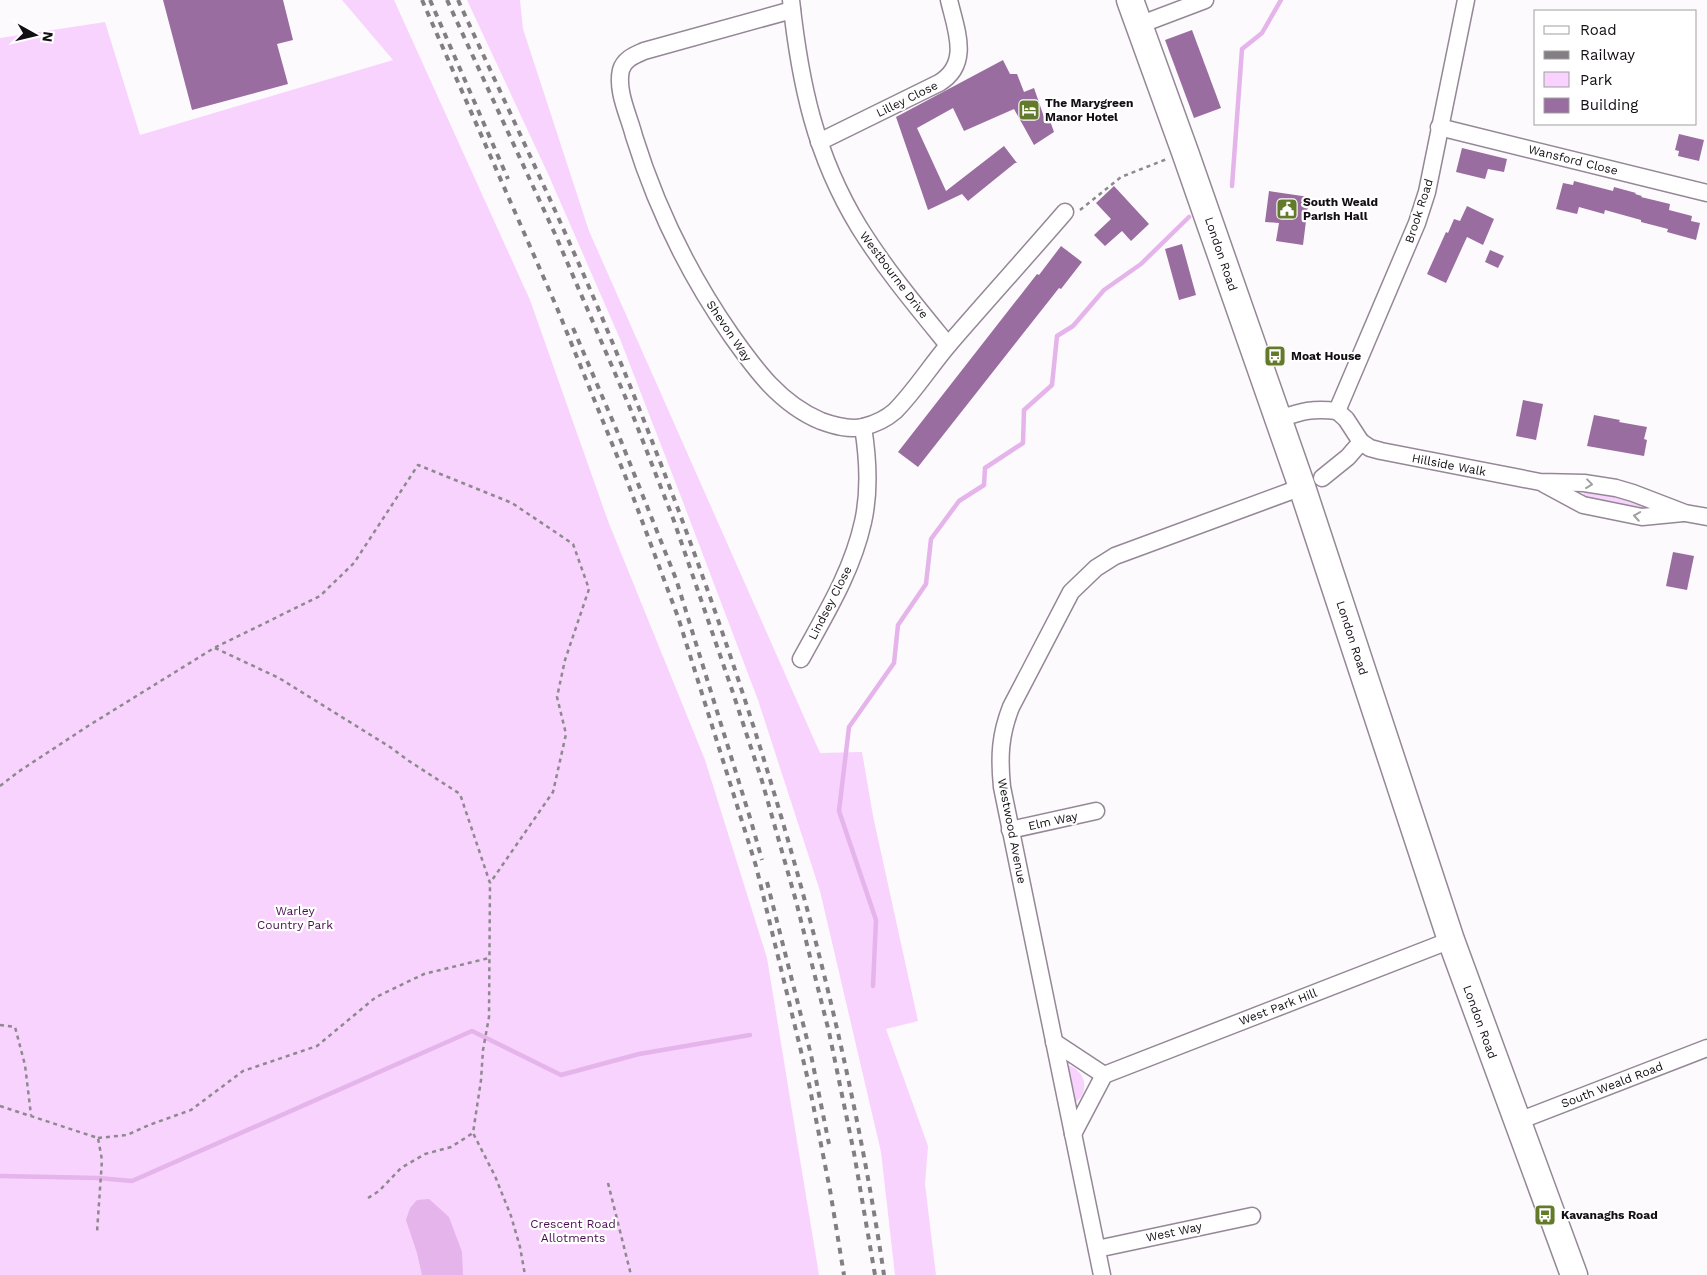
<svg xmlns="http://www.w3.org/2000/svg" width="1707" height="1275" viewBox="0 0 1707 1275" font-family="'Work Sans',sans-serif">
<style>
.green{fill:#f8d3fd}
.water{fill:#e4b4eb}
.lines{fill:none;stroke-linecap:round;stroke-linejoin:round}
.stream{stroke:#e4b4eb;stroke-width:4.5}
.building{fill:#996da0}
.minor-casing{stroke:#958797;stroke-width:19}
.primary-casing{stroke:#958797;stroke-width:29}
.path{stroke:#8d898e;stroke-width:2.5;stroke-dasharray:4 4;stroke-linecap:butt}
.minor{stroke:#fff;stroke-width:16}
.primary{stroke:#fff;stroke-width:26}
.rail{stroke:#837e83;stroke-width:4;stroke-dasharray:6 6;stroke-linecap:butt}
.oneway{stroke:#a19fa1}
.labels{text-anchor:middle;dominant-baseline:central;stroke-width:4.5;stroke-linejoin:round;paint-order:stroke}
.street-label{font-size:12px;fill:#130e14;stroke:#fff}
.poi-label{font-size:12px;font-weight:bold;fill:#130e14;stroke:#fff;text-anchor:start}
.park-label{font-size:12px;fill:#470d4f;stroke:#fff}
</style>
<rect width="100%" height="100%" fill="#fdfafd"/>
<g class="green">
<polygon points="342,0 394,0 530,300 608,521 705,760 767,958 819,1275 0,1275 0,38 105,22 140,135 393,60"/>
<polygon points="467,0 520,0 523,29 589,231 820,753 862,752 873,816 918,1021 886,1029 928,1146 925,1184 936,1275 895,1275 881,1152 820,891 758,700 683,502 620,339 549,176"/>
<polygon points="1584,490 1605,491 1664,512 1603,505 1583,496"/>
<path d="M1065,1064C1086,1069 1092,1093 1073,1104Z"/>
</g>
<polygon class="water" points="429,1199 449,1217 462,1252 463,1275 422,1275 417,1253 406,1220 410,1208 417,1200"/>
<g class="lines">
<g class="stream">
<polyline points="1232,186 1242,49 1262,33 1281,0"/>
<polyline points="873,986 876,920 839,811 849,727 894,663 898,625 926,584 931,539 959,501 984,485 985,468 1023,443 1024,410 1052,385 1057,336 1073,326 1104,290 1141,264 1189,217"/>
<polyline points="0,1176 98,1178 132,1181 472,1031 561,1075 639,1054 750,1035"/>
</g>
</g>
<g class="building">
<polygon points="163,0 283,0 293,40 277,44 288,84 192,110"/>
<polygon points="1192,30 1221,108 1194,118 1165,40"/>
<polygon points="1003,60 1010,74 1017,74 1024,92 1034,88 1044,117 1048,115 1054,132 1034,145 1014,109 964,131 953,108 917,128 946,191 1004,146 1017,163 1015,163 968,201 962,194 928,210 896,117"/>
<polygon points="1679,134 1704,140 1699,161 1678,156 1679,151 1675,150"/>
<polygon points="1462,148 1507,159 1504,172 1488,169 1485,179 1456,172"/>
<polygon points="1574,181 1613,191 1614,187 1636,193 1635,194 1642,196 1641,197 1670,204 1669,210 1692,216 1691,221 1700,223 1696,240 1667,232 1668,229 1641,222 1641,220 1605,210 1604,214 1579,207 1577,214 1556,209 1563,183 1573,185"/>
<polygon points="1114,186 1149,224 1131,241 1122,231 1105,246 1094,235 1111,219 1096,203"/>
<polygon points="1269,191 1309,197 1303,245 1276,241 1279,223 1265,222"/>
<polygon points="1467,206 1494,219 1483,245 1467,237 1446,283 1427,274 1446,232 1448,233 1454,219 1460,221"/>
<polygon points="1182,244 1196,295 1179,300 1165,249"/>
<polygon points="1061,246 1082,262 1061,289 1059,288 918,467 898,452 1037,274 1039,275"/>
<polygon points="1490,250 1504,256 1498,268 1485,262"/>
<polygon points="1523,400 1543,404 1536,440 1516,436"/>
<polygon points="1594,415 1620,420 1619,422 1647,427 1644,439 1647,440 1644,456 1587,446"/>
<polygon points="1673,552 1694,556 1687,590 1666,586"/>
</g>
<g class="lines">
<g class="minor-casing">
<g id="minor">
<path d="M791,0C800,83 815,155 859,227C885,269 917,307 948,345"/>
<path d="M792,10L644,51C635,55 624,59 621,70C616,91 629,116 634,136C656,207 688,273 731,335C755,369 780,404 821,421C835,426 849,430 863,427C875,424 886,419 895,411C915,391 931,365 950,343C988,299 1027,256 1065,212"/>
<polyline points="1139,25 1205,0"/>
<polyline points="1439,127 1707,193"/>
<path d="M819,142L939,83C971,64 956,30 949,0"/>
<path d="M1279,419C1302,411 1313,408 1337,411L1417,223L1427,192L1466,0"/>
<polyline points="1361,442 1370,448 1381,451 1540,482 1584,483 1616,488 1633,493 1685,513 1707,517"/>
<polyline points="1322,478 1348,457 1361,442 1346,419 1337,411"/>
<polyline points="1544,484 1583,505 1642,517 1683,513"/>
<path d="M801,659C825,615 852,572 863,522C870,491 868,458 863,427"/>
<polyline points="1010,830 1096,811"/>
<polyline points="1054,1042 1104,1075"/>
<polyline points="1516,1122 1707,1048"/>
<polyline points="1073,1134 1104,1075 1451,940"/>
<polyline points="1097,1249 1252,1216"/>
<path d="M1102,1275L1002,787C999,757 1000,735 1011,707L1071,592L1096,568L1115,556L1302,487"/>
</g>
</g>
<g class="primary-casing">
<polyline id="primary" points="1130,0 1185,152 1302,487 1451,940 1574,1275"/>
</g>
<g class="path">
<polyline points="1080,210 1121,177 1167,159"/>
<polyline points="215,648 279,678 390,747 409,761 460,794 490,883 489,1017 483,1050 481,1080 473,1133 495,1176 511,1216 520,1247 525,1275"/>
<polyline points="0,786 18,772 88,726 214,648 320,596 354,563 418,465 512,503 573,544 589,589 565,660 557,697 566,734 553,792 490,883"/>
<polyline points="0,1025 15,1027 25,1065 31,1115"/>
<polyline points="0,1106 98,1138 102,1160 97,1232"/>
<polyline points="98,1138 127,1135 149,1125 191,1110 243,1071 317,1046 376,997 424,974 489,958"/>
<polyline points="608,1183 631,1275"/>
<polyline points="368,1198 379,1191 401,1168 425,1154 451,1147 473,1133"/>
</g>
<use href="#minor" class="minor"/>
<use href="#primary" class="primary"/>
<g class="rail">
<polyline points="422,0 557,308 626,478 678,617 756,866 809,1084 830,1190 844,1275"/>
<polyline points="430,0 508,179"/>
<polyline points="447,0 555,234 630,408 674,521 731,687 762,781 796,901 829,1032 854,1153 875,1275"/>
<path d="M458,0C506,105 556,209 601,315C729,621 835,946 884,1275"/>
<polyline points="573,328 617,431 676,579 751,821 762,860"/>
<polyline points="767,882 811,1055 829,1144"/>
</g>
</g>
<defs><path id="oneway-chevron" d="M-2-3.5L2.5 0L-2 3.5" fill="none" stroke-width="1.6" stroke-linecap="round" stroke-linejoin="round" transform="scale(1.25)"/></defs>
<g class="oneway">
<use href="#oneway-chevron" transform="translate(1589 484) rotate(7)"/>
<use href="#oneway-chevron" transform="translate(1637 516) rotate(-171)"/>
</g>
<defs>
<g id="hotel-square" transform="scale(1.125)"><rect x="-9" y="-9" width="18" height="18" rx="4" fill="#637a2b" stroke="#fff"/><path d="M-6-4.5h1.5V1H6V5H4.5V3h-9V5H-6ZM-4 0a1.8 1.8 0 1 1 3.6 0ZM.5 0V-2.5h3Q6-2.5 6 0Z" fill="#fff"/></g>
<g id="civic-square" transform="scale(1.125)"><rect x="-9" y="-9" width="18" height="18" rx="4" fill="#637a2b" stroke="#fff"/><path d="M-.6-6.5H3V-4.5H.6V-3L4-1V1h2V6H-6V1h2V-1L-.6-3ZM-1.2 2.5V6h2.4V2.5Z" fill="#fff"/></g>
<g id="bus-square" transform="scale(1.125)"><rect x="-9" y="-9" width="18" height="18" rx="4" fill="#637a2b" stroke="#fff"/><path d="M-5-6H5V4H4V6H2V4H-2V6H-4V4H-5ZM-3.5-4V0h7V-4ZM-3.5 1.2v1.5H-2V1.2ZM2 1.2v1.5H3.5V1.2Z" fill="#fff"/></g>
</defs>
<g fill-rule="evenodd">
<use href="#hotel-square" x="1029" y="110"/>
<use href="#civic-square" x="1287" y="209"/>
<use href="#bus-square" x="1275" y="356"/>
<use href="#bus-square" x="1545" y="1215"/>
</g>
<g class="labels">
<g class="street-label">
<text transform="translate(907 99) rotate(-26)">Lilley Close</text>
<text transform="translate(1573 160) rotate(14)">Wansford Close</text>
<text transform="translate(1419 211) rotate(-72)">Brook Road</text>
<text transform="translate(1221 254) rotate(71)">London Road</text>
<text transform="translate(894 275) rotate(53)">Westbourne Drive</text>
<text transform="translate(729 331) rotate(56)">Shevon Way</text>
<text transform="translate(1449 465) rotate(11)">Hillside Walk</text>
<text transform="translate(830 603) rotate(-63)">Lindsey Close</text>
<text transform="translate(1352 638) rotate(72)">London Road</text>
<text transform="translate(1053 821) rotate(-12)">Elm Way</text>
<text transform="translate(1012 831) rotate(79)">Westwood Avenue</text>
<text transform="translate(1278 1007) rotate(-21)">West Park Hill</text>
<text transform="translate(1480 1022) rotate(70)">London Road</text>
<text transform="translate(1612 1085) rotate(-21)">South Weald Road</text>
<text transform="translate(1174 1232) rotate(-12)">West Way</text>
</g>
<g class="poi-label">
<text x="1045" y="103">The Marygreen<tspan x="1045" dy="14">Manor Hotel</tspan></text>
<text x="1303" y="202">South Weald<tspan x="1303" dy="14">Parish Hall</tspan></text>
<text x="1291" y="356">Moat House</text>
<text x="1561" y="1215">Kavanaghs Road</text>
</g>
<g class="park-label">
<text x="295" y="911">Warley<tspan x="295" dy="14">Country Park</tspan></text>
<text x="573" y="1224">Crescent Road<tspan x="573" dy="14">Allotments</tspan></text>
</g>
</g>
<rect x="1534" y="10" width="162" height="115" fill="#ffffff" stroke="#a19fa1"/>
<rect x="1544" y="26" width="25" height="8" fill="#ffffff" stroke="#a19fa1"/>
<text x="1580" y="35" font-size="15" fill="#130e14">Road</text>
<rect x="1544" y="51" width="25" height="8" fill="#837e83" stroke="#a19fa1"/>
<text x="1580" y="60" font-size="15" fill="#130e14">Railway</text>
<rect x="1544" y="72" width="25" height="15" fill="#f8d3fd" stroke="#a19fa1"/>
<text x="1580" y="85" font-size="15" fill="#130e14">Park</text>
<rect x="1544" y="98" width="25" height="15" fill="#996da0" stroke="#a19fa1"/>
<text x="1580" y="110" font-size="15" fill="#130e14">Building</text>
<g transform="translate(35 35) rotate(98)" stroke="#ffffff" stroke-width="4" paint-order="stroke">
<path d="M0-4L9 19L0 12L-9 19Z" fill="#130e14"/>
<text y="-8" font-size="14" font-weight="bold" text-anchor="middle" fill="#130e14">N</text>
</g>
</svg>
